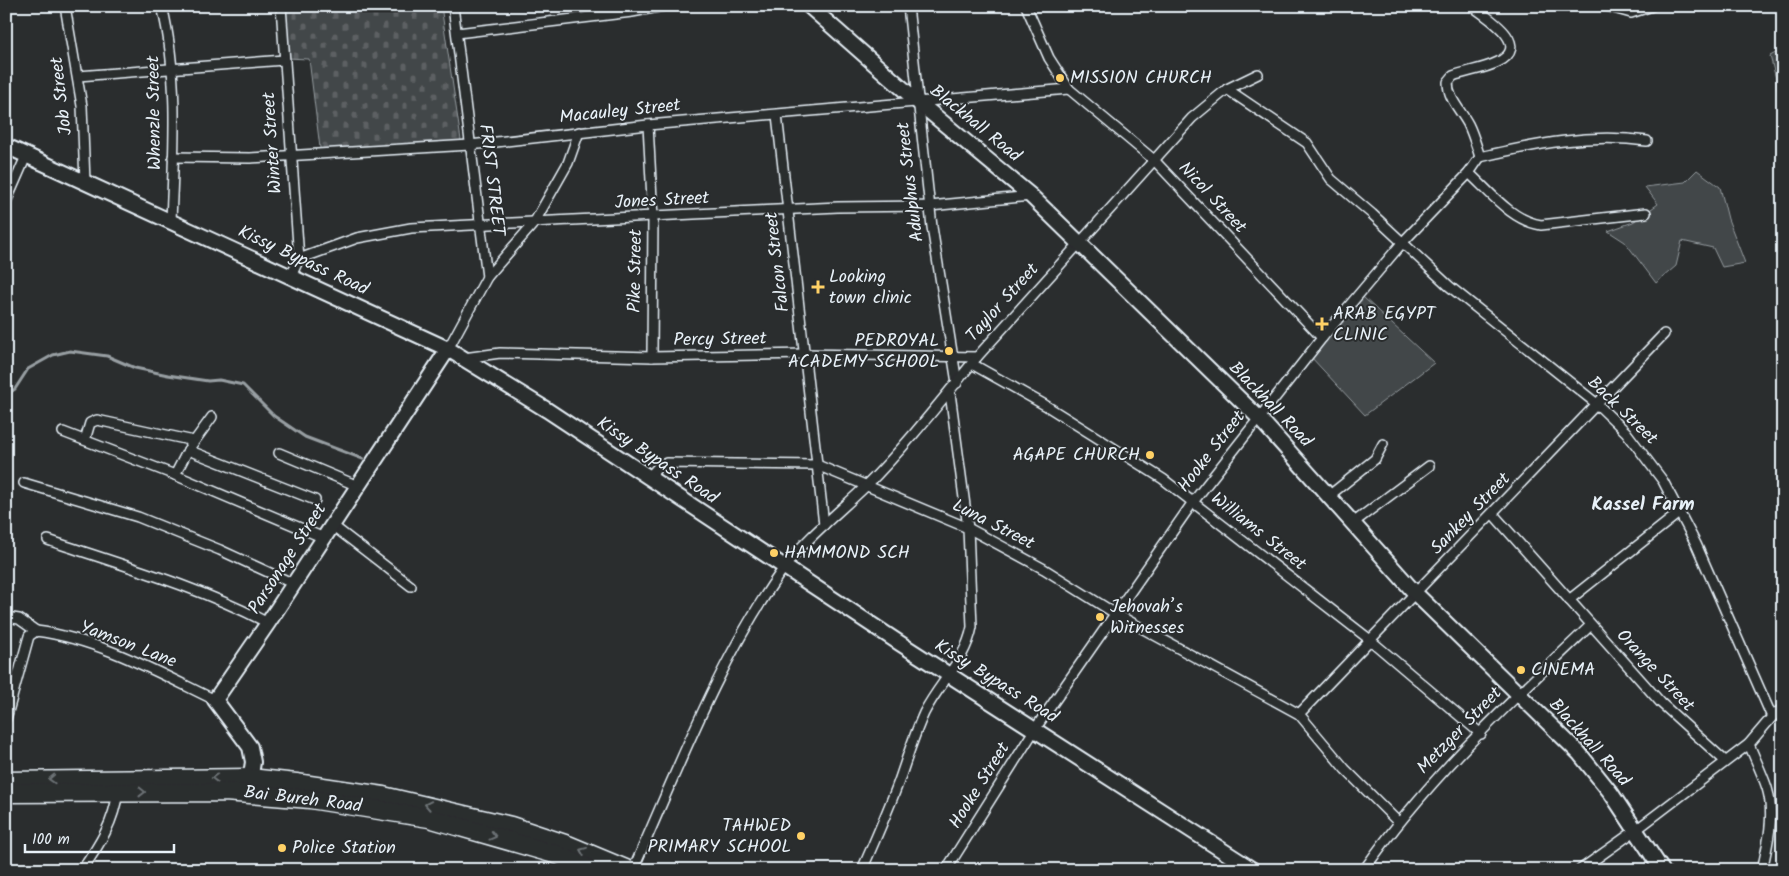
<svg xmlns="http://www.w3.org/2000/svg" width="1789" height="876" viewBox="0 0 1789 876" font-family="Kalam,sans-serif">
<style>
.grass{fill:#424648;stroke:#959ca0}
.cemetery{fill:url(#cemetery-stones);stroke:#959ca0}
.park{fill:url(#park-crowns);stroke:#959ca0}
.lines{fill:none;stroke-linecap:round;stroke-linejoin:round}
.stream{stroke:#989fa3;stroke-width:3}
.street-casing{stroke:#e8f1f8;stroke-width:12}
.secondary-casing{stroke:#e8f1f8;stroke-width:18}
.highway-casing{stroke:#e8f1f8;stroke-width:21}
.street{stroke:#2a2d2e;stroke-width:9}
.secondary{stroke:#2a2d2e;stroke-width:14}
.highway{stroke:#2a2d2e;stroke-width:18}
.oneway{stroke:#6c7275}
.poi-dot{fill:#ffd166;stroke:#2a2d2e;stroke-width:2}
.labels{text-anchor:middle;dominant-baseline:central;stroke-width:4;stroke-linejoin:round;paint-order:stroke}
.poi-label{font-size:18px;fill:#e8f1f8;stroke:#2a2d2e;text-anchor:start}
.street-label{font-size:18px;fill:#e8f1f8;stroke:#2a2d2e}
.neighbourhood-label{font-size:19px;font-weight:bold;fill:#e8f1f8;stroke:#2a2d2e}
</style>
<defs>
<pattern id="cemetery-stones" width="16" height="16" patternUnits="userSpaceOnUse" patternTransform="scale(1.25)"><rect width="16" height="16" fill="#424648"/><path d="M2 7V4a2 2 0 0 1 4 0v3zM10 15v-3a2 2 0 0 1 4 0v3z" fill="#5d6163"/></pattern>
<pattern id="park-crowns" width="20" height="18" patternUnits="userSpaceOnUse" patternTransform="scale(1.25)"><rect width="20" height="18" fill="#424648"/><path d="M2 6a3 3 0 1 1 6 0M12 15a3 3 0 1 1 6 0" fill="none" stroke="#5d6163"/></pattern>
</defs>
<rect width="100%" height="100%" fill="#2a2d2e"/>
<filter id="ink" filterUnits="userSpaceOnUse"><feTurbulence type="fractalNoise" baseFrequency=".02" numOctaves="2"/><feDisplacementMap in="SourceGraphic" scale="10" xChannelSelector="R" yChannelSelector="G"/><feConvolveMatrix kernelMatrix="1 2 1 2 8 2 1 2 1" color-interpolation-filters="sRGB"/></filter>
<g filter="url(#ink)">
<g class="grass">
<polygon points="1697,170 1720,187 1728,219 1745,263 1722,267 1713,248 1682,241 1676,266 1656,283 1625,242 1608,231 1633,222 1658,204 1645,187 1685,182"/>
<polygon points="1363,297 1434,363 1365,415 1310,356"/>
</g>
<polygon class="cemetery" points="283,6 441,6 462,147 321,156 309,59 286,58"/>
<polygon class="park" points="1783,49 1783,106 1779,105 1776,79 1770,56"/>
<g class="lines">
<polyline class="stream" points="6,395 15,389 28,369 53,355 70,351 107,356 135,368 168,375 208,381 219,380 243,385 274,416 305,437 363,459"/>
<g class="street-casing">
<g id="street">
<polyline points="65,6 82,106 85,182"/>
<path d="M162,6C179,75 174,150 171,220"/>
<polyline points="281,6 299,259 291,276"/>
<polyline points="453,6 487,277"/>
<polyline points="908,6 932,227 957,383"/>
<polyline points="1026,6 1049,58 1069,89 1154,160 1322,338"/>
<path d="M1472,6C1487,17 1533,45 1498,62C1484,69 1467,71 1453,76L1448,82C1448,99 1460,109 1468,124C1473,134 1476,145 1480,157"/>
<polyline points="1606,6 1631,13 1652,6"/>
<polyline points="457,33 632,12 664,6"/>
<polyline points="78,76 284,60"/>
<polyline points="1227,89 1307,143 1331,179 1372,214 1449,286 1597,404 1626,432 1663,481 1696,544 1772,717"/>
<polyline points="777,115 824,525"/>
<polyline points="648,125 653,218 652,357"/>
<polyline points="173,157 250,158 470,145 648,125 1069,89"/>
<path d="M1480,157C1536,144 1590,133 1647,141"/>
<path d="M1469,173C1490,192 1512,221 1541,225L1646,213"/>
<polyline points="6,202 27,154"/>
<polyline points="299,259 357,238 411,228 838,207 930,206 1031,196"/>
<polyline points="448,349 487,277 534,223 568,163 579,132"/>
<polyline points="464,358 500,353 652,357 805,354 977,357"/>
<polyline points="972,364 1045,405 1163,479 1369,639 1481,734"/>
<polyline points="63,432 175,475 324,538"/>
<polyline points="85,440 90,423 97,420 194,441"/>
<polyline points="188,450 315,500"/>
<polyline points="279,453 358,486"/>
<polyline points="175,475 188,450 212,417"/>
<polyline points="648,478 658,467 666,463 817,465 968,528 1044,569 1116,614 1299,714 1345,769 1398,822"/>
<polyline points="24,483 138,517 220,550 294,584"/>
<polyline points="1330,495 1375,459 1383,444"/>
<polyline points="1493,514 1661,703 1725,761"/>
<polyline points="1353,523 1429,466"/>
<polyline points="332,525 411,586"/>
<path d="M48,540C122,565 199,587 268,623"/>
<polyline points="1569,600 1680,512"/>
<polyline points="6,617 19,619 36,631"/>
<polyline points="1299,714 1664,334"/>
<path d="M6,719L29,636L36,631C99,639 159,673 215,700"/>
<path d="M1749,744C1755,759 1762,773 1767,788C1775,814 1768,844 1762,870"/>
<path d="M82,870C100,844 114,822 118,791"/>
<path d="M633,870C677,771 720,657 783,569C806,538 838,513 866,486C906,446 941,401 977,357L1192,118L1227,89L1258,74"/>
<path d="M862,870C875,840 888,811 899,781C907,758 914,735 924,713C939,683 966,660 972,627L968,528L950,393"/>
<polyline points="946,870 1035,729 1193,502 1322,338 1402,243 1469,173 1480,157"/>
<path d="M1364,870C1427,779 1511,701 1591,625"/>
<polyline points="1580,870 1636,830 1749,744 1772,717 1783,708"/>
</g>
</g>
<g class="secondary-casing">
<g id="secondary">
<polyline points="809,6 918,102 1031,196 1259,418 1416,594 1579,753 1611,793 1662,870"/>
<polyline points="6,146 448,349 547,410 901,644 1253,870"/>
<polyline points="249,787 253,762 250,747 215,700 268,623 448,349"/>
</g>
</g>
<g class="highway-casing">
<g id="highway">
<polyline points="6,781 250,778 296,783 383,796 511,826 568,845 628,870"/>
<polyline points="6,793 225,792 310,799 429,818 558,855 592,870"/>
</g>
</g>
<use href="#street" class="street"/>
<use href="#secondary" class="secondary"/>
<use href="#highway" class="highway"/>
</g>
<defs><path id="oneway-chevron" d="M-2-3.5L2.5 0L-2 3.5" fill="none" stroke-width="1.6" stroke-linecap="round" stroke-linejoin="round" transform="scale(1.25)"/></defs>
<g class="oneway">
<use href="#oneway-chevron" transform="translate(215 778) rotate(180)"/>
<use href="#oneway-chevron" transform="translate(52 779) rotate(178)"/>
<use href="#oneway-chevron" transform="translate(142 792) rotate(1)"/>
<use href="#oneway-chevron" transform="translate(428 805) rotate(-169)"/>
<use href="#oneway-chevron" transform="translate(493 836) rotate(15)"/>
<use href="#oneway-chevron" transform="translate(583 851) rotate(-158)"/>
</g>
</g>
<g class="poi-dot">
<circle cx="1060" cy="78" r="5"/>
<path d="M815.5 279.5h5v5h5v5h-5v5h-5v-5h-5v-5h5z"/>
<path d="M1319.5 316.5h5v5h5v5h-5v5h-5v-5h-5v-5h5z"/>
<circle cx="949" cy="351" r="5"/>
<circle cx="1150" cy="455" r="5"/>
<circle cx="774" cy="553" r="5"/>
<circle cx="1100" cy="617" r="5"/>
<circle cx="1521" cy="670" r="5"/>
<circle cx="801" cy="836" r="5"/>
<circle cx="282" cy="848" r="5"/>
</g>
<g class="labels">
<g class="poi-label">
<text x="1070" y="78">MISSION CHURCH</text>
<text x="829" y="277">Looking<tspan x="829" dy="21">town clinic</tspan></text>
<text x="1333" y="314">ARAB EGYPT<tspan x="1333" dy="21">CLINIC</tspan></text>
<text x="939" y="341" text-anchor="end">PEDROYAL<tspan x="939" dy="21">ACADEMY SCHOOL</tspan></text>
<text x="1140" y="455" text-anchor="end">AGAPE CHURCH</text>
<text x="784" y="553">HAMMOND SCH</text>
<text x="1110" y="607">Jehovah’s<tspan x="1110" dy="21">Witnesses</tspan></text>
<text x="1531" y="670">CINEMA</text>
<text x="791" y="826" text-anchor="end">TAHWED<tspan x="791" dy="21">PRIMARY SCHOOL</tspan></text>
<text x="292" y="848">Police Station</text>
</g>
<g class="street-label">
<text transform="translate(62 96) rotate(-97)">Job Street</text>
<text transform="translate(620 112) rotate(-6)">Macauley Street</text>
<text transform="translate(155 113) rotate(-91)">Whenzle Street</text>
<text transform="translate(975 124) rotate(39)">Blackhall Road</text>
<text transform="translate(273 143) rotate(-94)">Winter Street</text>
<text transform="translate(491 180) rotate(83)">FRIST STREET</text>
<text transform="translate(911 182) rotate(-97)">Adulphus Street</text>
<text transform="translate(1212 198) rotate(47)">Nicol Street</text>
<text transform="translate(662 201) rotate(-3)">Jones Street</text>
<text transform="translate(303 261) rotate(25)">Kissy Bypass Road</text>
<text transform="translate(778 262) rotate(-97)">Falcon Street</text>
<text transform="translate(636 271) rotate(-89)">Pike Street</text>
<text transform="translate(1003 303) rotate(-48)">Taylor Street</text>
<text transform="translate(720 340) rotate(-1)">Percy Street</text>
<text transform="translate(1270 405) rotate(46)">Blackhall Road</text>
<text transform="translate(1622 411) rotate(44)">Back Street</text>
<text transform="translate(1212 452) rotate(-52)">Hooke Street</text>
<text transform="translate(657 461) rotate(34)">Kissy Bypass Road</text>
<text transform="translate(1471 514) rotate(-46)">Sankey Street</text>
<text transform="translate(993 525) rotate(27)">Luna Street</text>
<text transform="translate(1258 532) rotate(38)">Williams Street</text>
<text transform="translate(288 559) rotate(-57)">Parsonage Street</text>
<text transform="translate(128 645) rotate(21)">Yamson Lane</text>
<text transform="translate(1655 671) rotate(47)">Orange Street</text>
<text transform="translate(996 682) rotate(32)">Kissy Bypass Road</text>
<text transform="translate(1460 731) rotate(-46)">Metzger Street</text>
<text transform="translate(1589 743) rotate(48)">Blackhall Road</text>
<text transform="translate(980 786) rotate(-58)">Hooke Street</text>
<text transform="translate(303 800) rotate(7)">Bai Bureh Road</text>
</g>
<g class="neighbourhood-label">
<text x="1643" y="505">Kassel Farm</text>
</g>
</g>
<rect width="1789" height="876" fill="none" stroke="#2a2d2e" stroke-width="25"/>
<rect x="12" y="12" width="1764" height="851" fill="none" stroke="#e8f1f8" stroke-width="2" filter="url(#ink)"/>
<path d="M25 844v8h149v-8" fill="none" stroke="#e8f1f8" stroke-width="2.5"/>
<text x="32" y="844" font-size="15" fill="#e8f1f8" stroke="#2a2d2e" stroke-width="4" paint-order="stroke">100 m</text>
</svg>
